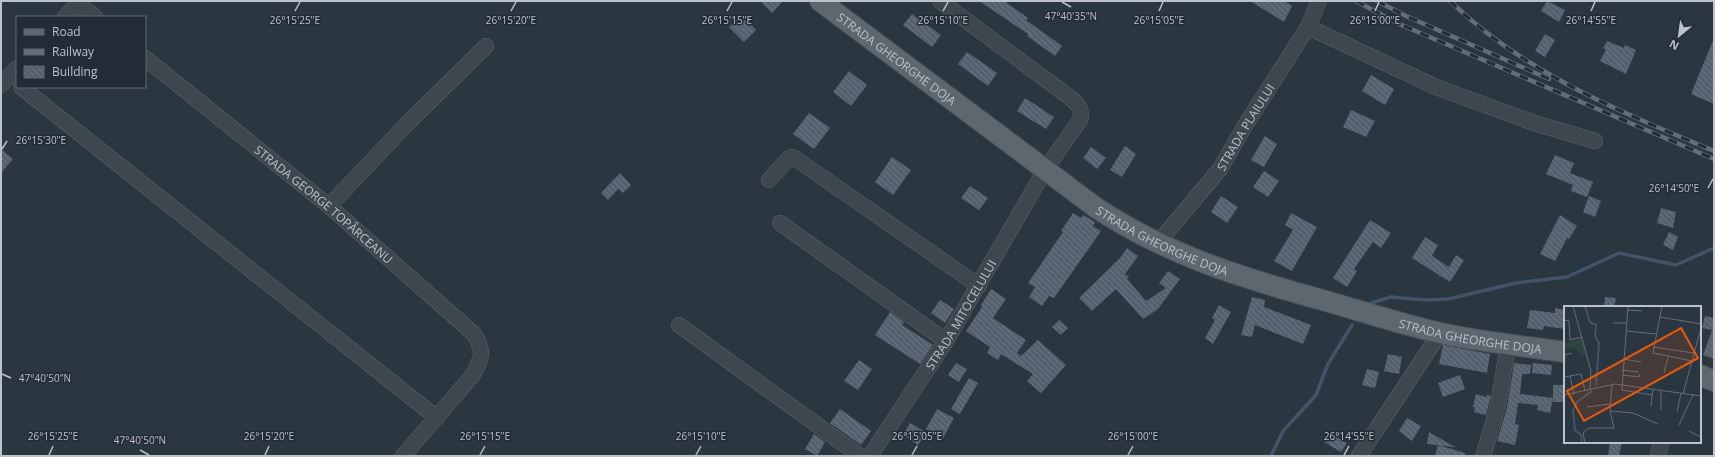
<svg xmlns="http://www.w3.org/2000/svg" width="1715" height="457" viewBox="0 0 1715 457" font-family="'Open Sans',sans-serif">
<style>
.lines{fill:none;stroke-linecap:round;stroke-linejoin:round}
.stream{stroke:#415568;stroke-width:3.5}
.building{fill:url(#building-back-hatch)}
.minor-casing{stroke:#5c656e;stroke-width:16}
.major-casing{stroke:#4a535d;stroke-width:22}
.minor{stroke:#3e4750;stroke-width:15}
.major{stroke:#5c6770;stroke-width:20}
.rail-casing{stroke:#626e79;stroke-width:4.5}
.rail{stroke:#222c36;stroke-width:3;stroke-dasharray:9;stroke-linecap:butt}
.ticks{fill:none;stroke:#bbc2cb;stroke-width:1.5}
.labels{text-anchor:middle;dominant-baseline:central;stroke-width:3;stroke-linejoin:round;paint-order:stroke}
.street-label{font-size:12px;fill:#bbc2cb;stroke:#222c36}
.inset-river{fill:none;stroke:#415568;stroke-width:2}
.inset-road{fill:none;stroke:#646e78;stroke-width:1}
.view{fill:#e8590c;fill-opacity:0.15;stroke:#e8590c;stroke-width:2}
.inset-edge{fill:none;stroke:#bbc2cb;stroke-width:2}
.ticks-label{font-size:10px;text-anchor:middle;fill:#bbc2cb;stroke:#222c36;stroke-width:3;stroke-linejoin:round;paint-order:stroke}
</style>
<defs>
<pattern id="building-back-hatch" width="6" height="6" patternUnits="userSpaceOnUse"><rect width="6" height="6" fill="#55616e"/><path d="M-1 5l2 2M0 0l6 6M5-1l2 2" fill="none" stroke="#6c7681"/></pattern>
</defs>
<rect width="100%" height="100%" fill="#2a3640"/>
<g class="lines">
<g class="stream">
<polyline points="1371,303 1391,297 1426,300 1448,299 1516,283 1567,277 1619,253 1676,265 1714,248"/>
<polyline points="1271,456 1283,431 1316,395 1328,364 1352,325"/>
</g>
</g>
<g class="building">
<polygon points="760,1 783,1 772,13"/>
<polygon points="979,1 1004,1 1028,18 1026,20 1062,46 1055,56 1027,36 1028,34"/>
<polygon points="1250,1 1284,1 1292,6 1284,22"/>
<polygon points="1547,1 1565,10 1559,22 1541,11"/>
<polygon points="912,14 941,35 932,47 903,25"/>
<polygon points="741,15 756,30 744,42 729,27"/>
<polygon points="1545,34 1555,40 1545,57 1535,51"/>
<polygon points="1714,38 1714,104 1691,94"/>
<polygon points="1607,41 1624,48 1625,45 1636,50 1626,74 1600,61 1606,50 1603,48"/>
<polygon points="967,52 997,73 988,86 958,64"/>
<polygon points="849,71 867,85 851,106 833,92"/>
<polygon points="1371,75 1394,89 1385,105 1362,91"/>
<polygon points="1025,98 1054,117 1046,129 1017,111"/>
<polygon points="1351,110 1375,121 1366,137 1343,127"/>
<polygon points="809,113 830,128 814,149 793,134"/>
<polygon points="1265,136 1277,144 1264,167 1251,160"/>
<polygon points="1125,146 1136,154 1122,177 1110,170"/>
<polygon points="1091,147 1106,158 1097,169 1083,158"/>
<polygon points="1,149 13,159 1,173"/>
<polygon points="1555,155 1574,163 1570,173 1593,182 1587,197 1571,191 1573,185 1546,174"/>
<polygon points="892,157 911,170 893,195 875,182"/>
<polygon points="1264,171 1279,181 1268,197 1253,187"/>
<polygon points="620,173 631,185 623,193 618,189 608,200 601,193"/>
<polygon points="970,186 988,198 979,210 961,198"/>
<polygon points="1221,196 1238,207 1227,223 1211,212"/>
<polygon points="1589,196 1601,201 1595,217 1583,212"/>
<polygon points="1661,208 1676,212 1673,228 1657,223"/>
<polygon points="1073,213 1081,218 1083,215 1095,222 1093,226 1101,231 1054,298 1049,296 1042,306 1029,297 1035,287 1028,283 1063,232 1061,231"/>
<polygon points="1291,213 1317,227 1292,271 1274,261 1293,230 1285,225"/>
<polygon points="1560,215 1577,226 1569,239 1567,238 1555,261 1540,254"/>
<polygon points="1370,220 1391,233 1381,248 1373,242 1354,269 1357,271 1347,287 1333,278"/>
<polygon points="1669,232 1678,237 1673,250 1663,245"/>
<polygon points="1425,237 1438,245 1432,256 1449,267 1456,255 1464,260 1450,282 1412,258"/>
<polygon points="1127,248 1138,256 1125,274 1129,277 1127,279 1146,301 1166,288 1159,283 1168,271 1180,279 1158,309 1143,319 1116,289 1092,311 1079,298 1121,257"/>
<polygon points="991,289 1006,299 993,318 1026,340 1017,353 1021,356 1038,340 1066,365 1041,393 1027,381 1033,374 1001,354 998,360 987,353 990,347 966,331 982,307 981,305"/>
<polygon points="1252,297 1265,300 1264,307 1311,325 1303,344 1255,325 1252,337 1241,335"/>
<polygon points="1605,297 1616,298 1614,307 1604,307"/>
<polygon points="940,300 954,309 945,323 931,313"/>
<polygon points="1219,305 1231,312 1213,344 1205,338 1215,320 1212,318"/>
<polygon points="1555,308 1565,310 1565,329 1544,326 1543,330 1527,328 1530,310 1555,313"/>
<polygon points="890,312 904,322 902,325 933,345 920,364 875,335"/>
<polygon points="1705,316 1714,318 1714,359 1703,355 1712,330 1702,328"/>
<polygon points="1059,320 1068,328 1061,335 1052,327"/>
<polygon points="1443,345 1490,354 1487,373 1439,364"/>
<polygon points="1388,354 1402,357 1399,374 1384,371"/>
<polygon points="859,360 872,369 858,390 844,381"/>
<polygon points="956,363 967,369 959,382 948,375"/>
<polygon points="1514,363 1531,365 1530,374 1522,374 1520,394 1553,398 1550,413 1537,410 1538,405 1518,403 1515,424 1519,425 1515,445 1497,441 1507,408"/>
<polygon points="1533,363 1552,365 1551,375 1532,373"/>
<polygon points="1367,369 1379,372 1375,388 1362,385"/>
<polygon points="1460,375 1465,389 1443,397 1438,383"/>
<polygon points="969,378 978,383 960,414 951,409"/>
<rect x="1553" y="385" width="12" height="17"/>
<polygon points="1476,394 1486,397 1487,395 1491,396 1486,415 1474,412 1475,407 1473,407"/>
<polygon points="840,409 871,431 861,445 830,423"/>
<polygon points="937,409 954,418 943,438 926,429"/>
<polygon points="1407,418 1421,426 1412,441 1399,431"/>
<polygon points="910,423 926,432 918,445 903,435"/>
<polygon points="1429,432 1455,447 1454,447 1427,444"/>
<polygon points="1329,433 1347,443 1341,452 1324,442"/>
<polygon points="814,434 825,442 817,456 805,449"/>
<polygon points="1610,442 1622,442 1619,456 1608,456"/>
<polygon points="1438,445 1465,453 1465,456 1435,456"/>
</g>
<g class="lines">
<g class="minor-casing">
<g id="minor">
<polyline points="78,3 95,17"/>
<polyline points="65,17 80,1"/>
<polyline points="1308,27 1436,87 1534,123 1595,141"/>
<path id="s1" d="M145,58L329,206L474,334C485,352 482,359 472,376L403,456"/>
<polyline points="1,85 17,68"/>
<polyline points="21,87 437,418"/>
<polyline points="769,180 788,159 792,157 796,159 979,286"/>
<polyline points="329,206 406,125 486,46"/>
<polyline points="780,223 946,341"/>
<path id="s2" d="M1157,244L1220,169L1246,124L1308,27L1319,1"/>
<polyline points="679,325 860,456"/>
<path id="s3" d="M870,456L946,341L1045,170L1080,120C1083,110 1079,106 1072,99L940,1"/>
<polyline points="1359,456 1440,333"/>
<polyline points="1483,456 1498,406 1508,344"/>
<polyline points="1658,456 1661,442"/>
</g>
</g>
<g class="major-casing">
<g id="major">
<path id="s4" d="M820,1L1095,207C1169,256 1242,278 1326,301C1364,312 1401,324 1440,333C1481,342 1523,346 1565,352"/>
<polyline points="1700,375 1714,381"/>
</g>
</g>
<use href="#minor" class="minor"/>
<use href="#major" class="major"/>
<g class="rail-casing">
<g id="rail">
<polyline points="1356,1 1397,23 1714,159"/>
<polyline points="1377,1 1406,16 1549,79"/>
<path d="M1450,1C1524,73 1621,112 1714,151"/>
</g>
</g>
<use href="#rail" class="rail"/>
</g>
<path class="ticks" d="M1062,2L1071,7M295,11L300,2M511,11L516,2M727,11L732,2M943,11L948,2M1159,11L1163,2M1375,11L1379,2M1591,11L1595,2M2,149L7,141M1708,188L1713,179M2,374L11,378M140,450L149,455M49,455L53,446M265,455L269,446M480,455L485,446M696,455L701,446M912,455L917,446M1128,455L1133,446M1344,455L1349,446"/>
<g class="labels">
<g class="street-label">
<text stroke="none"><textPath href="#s4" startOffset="96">STRADA GHEORGHE DOJA</textPath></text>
<text stroke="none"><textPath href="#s2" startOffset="147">STRADA PLAIULUI</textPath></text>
<text stroke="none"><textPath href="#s1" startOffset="231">STRADA GEORGE TOPÂRCEANU</textPath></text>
<text stroke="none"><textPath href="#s4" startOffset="419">STRADA GHEORGHE DOJA</textPath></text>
<text stroke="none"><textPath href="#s3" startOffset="168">STRADA MITOCELULUI</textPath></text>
<text stroke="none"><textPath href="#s4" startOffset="743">STRADA GHEORGHE DOJA</textPath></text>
</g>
</g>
<g transform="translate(1564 306)">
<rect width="137" height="137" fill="#2a3640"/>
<path d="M18,32L22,48L17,50L12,43L0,42V38Z" fill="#2f4543"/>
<path class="inset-river" d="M21,0L26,16L32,19L31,30L35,37L32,80M18,137L17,129L11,124L9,104L13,96L28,85"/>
<path class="inset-road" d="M9,0L27,65L26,83M64,0L58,84L88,89M98,0L89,47L128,55M63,4L78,5M96,11L137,18M0,14L5,15L6,34L18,31M49,17H62M62,25L92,28M89,41L130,47M59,53L77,56M58,64L74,66M0,66L1,49L8,47M100,67L104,51M58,69L75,71L76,68M6,70L10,89M0,71L17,68L21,85M119,88L137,22M0,89L51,78L137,90M87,100L89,83M23,101L46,98M97,104V85M47,105L69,107L94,118M113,106L117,87M115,119L129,89M125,125L137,131M21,137L19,127L25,122H50L46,104L48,79"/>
<path class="view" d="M117,22L134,52L20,115L3,85Z"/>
<rect width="137" height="137" class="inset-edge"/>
</g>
<g class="ticks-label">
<text x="1071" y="20">47°40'35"N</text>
<text x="295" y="24">26°15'25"E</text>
<text x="511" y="24">26°15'20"E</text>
<text x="727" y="24">26°15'15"E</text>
<text x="943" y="24">26°15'10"E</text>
<text x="1159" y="24">26°15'05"E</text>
<text x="1375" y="24">26°15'00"E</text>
<text x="1591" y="24">26°14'55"E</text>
<text x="41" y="144">26°15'30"E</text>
<text x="1674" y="192">26°14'50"E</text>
<text x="45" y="382">47°40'50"N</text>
<text x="53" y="440">26°15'25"E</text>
<text x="269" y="440">26°15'20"E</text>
<text x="485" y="440">26°15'15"E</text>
<text x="701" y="440">26°15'10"E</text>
<text x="917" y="440">26°15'05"E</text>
<text x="1133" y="440">26°15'00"E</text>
<text x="1349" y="440">26°14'55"E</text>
<text x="140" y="444">47°40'50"N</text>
</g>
<rect width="1715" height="457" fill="none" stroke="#bbc2cb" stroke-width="4"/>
<rect x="16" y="16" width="130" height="72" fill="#222c36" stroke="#5f6872"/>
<rect x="24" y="29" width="20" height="6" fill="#5c6770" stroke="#5f6872"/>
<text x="52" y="36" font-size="12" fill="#bbc2cb">Road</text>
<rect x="24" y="49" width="20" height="6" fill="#626e79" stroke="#5f6872"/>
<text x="52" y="56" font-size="12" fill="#bbc2cb">Railway</text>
<rect x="24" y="66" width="20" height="12" fill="url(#building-back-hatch)" stroke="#5f6872"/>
<text x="52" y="76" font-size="12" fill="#bbc2cb">Building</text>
<g transform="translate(1679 36) rotate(209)" stroke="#222c36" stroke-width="3" paint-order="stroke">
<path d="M0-3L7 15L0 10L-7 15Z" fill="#bbc2cb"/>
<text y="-6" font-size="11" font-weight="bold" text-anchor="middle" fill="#bbc2cb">N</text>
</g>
</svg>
